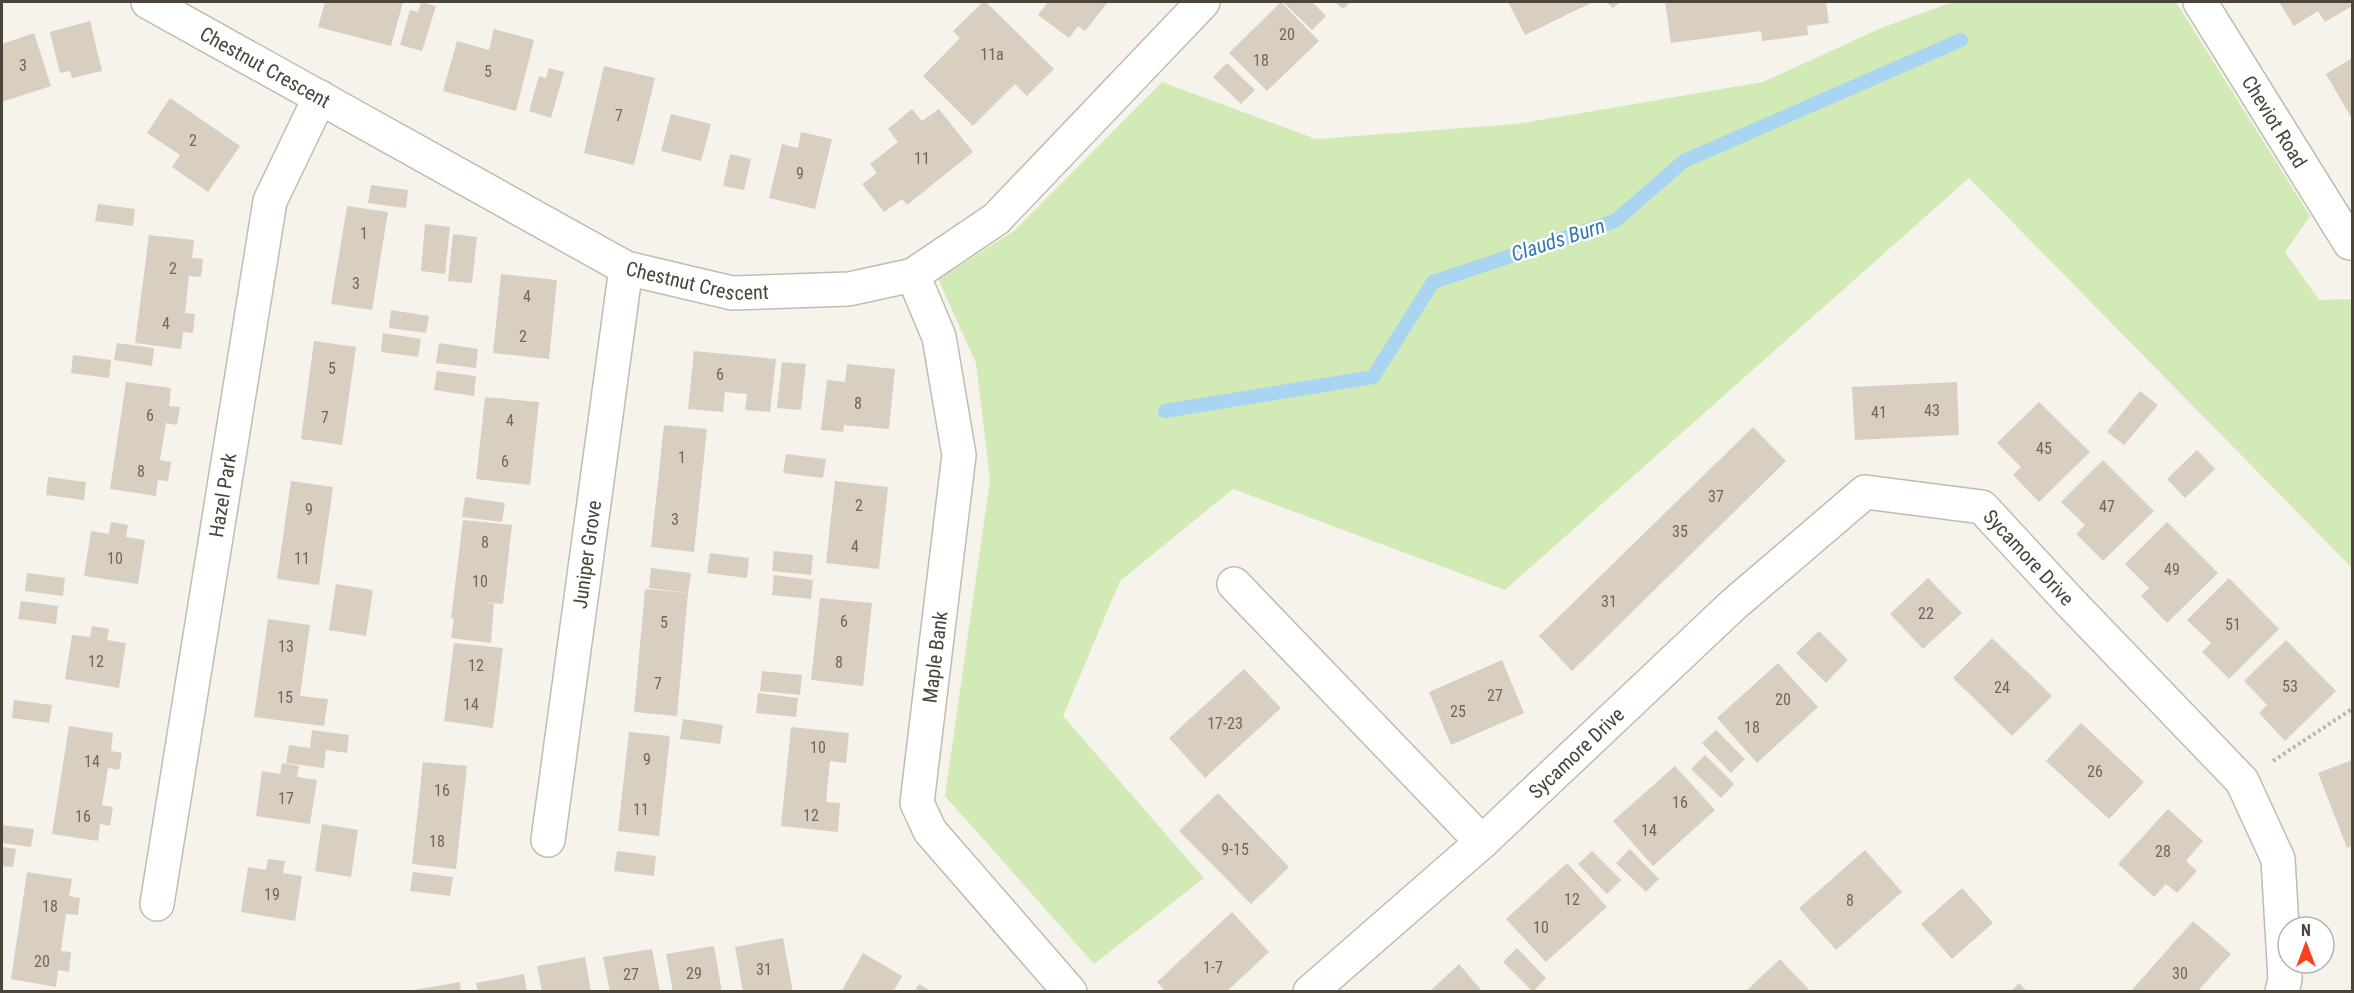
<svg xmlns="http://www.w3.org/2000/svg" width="2354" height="993" viewBox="0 0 2354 993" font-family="'Roboto Condensed',sans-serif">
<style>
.green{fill:#d2eab5}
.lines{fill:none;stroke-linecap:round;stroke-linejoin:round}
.stream{stroke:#a9d4f2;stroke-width:14}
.building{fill:#d8cfc1}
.street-casing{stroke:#c2bbae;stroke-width:36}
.path{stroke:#c4b79f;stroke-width:4;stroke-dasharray:3 3;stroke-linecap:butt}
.street{stroke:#fff;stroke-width:33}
.labels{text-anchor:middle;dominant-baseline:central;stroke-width:5;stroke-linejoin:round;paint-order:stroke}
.number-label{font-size:16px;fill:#6e675b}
.street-label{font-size:20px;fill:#4b4439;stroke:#fff}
.water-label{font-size:21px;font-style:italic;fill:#2e7ab2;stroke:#fff}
</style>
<rect width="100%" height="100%" fill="#f6f3ec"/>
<polygon class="green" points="1953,2 2176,2 2310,216 2285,252 2319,300 2352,299 2352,568 1969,178 1505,590 1233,489 1120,581 1063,716 1204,878 1094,964 945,796 990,480 976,363 938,279 1014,231 1162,82 1316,139 1516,124 1763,82 1881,28"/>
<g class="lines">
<polyline class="stream" points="1165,411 1373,377 1433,282 1615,221 1684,161 1961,40"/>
</g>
<g class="building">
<polygon points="325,2 403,2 391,46 318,27"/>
<polygon points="421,2 436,6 422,51 400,45 410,10 418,12"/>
<polygon points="983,2 986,2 1054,69 1027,96 1015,84 973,126 923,76 960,38 953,31"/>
<polygon points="1045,2 1108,2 1085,31 1078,26 1069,38 1038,15 1047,3"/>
<polygon points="1281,2 1319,41 1267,91 1229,53"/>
<polygon points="1283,2 1312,2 1326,16 1312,30"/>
<polygon points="1335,2 1350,2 1343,9"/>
<polygon points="1508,2 1593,2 1525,35"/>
<polygon points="1606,2 1620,2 1613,8"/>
<polygon points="1665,2 1826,2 1829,23 1807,26 1808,35 1762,41 1761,31 1671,43"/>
<polygon points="2279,2 2349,2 2352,6 2325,22 2318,11 2294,26"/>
<polygon points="90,21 102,71 72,78 70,71 60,73 50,32"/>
<polygon points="494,29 534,40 516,111 443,91 457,41 489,50"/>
<polygon points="34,33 51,86 2,102 2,44"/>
<polygon points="2352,58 2352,119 2326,74"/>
<polygon points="1227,63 1255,90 1241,104 1213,77"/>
<polygon points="604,66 655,78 634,165 584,153"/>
<polygon points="549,68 564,72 551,118 529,111 539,76 546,78"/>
<polygon points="170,98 240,146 208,192 172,167 180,155 147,133"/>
<polygon points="912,109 922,121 939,109 973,152 907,205 902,199 884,212 862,184 877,173 870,164 898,142 888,129"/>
<polygon points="671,114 711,124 701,161 661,151"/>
<polygon points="801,132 832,139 815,209 769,198 782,144 798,148"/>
<polygon points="730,154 751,159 744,190 723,186"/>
<polygon points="371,185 408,190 406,208 368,203"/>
<polygon points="98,204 135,209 133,226 95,221"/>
<polygon points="347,206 388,212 372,310 331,304"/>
<polygon points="425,224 450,227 445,274 421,271"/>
<polygon points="453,234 477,237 472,283 448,281"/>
<polygon points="149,235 194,240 192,258 203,259 201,277 189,276 185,313 195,314 193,333 183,332 181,349 135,343"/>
<polygon points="501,274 557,280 549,359 493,353"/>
<polygon points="391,310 429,316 426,333 389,328"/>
<polygon points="383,333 421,339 418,357 381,352"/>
<polygon points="314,341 356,347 342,445 301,439"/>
<polygon points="117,343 154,348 152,366 114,360"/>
<polygon points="439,343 478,349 476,368 436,363"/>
<polygon points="694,351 776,359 770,412 745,410 747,394 725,392 723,412 688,409"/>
<polygon points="73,355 111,360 109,378 71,373"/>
<polygon points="782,362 806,364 801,410 777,408"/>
<polygon points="847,364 895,369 889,429 844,425 843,432 821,430 827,380 845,382"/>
<polygon points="437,371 476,376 474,396 434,390"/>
<polygon points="126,382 171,388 169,406 180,407 177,425 166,423 160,460 171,462 168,481 158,480 156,496 110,489"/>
<polygon points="1957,382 1959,435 1855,440 1852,387"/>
<polygon points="2140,391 2158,405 2124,445 2107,432"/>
<polygon points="485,397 539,402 530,485 476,479"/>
<polygon points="2039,402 2090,452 2039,502 2013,475 2021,467 1997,443"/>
<polygon points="664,425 707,429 694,552 651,547"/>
<polygon points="1753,427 1786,461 1572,671 1539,636"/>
<polygon points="2197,450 2215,469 2185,498 2167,479"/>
<polygon points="786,454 826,459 823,478 783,473"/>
<polygon points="2103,460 2154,511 2103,561 2076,534 2085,525 2061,502"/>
<polygon points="48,477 86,482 84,500 46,495"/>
<polygon points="291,481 333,487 319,585 277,579"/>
<polygon points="835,481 888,487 879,569 826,563"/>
<polygon points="465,497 505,503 502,522 462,517"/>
<polygon points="463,520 512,525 503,604 483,602 494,604 491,643 451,638 454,619 451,618"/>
<polygon points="111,522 128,525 126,537 145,540 138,584 84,576 91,531 109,534"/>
<polygon points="2167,522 2218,573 2167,623 2141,596 2149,588 2125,564"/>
<polygon points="774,551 813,555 811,575 772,571"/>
<polygon points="710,553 749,558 747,578 707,573"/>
<polygon points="651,568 691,573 688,593 649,588"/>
<polygon points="27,573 65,578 63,596 25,591"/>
<polygon points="774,575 813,580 811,599 772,595"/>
<polygon points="1928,578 1962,613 1923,649 1890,614"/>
<polygon points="2229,578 2279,629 2229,679 2202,652 2211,643 2187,620"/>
<polygon points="336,584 373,590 366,636 329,630"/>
<polygon points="645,589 688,593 677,716 634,712"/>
<polygon points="820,598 872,603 863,686 811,680"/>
<polygon points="21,601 58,606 56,624 18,619"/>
<polygon points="268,619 310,625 300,696 328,699 324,726 254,717"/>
<polygon points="92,626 109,629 107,640 126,643 119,688 65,679 72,635 90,637"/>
<polygon points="1819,631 1848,660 1826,683 1796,653"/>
<polygon points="1992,638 2052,696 2012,736 1953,678"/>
<polygon points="2286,640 2336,691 2285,741 2259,713 2267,705 2244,681"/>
<polygon points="454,643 503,648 493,728 444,721"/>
<polygon points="1502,660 1524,713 1451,745 1429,692"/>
<polygon points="1778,663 1818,707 1757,763 1717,718"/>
<polygon points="1244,669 1281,708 1205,778 1169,738"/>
<polygon points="762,671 802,675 800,695 760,691"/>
<polygon points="758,693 798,698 796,717 756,713"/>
<polygon points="14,700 52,705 49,723 12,718"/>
<polygon points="683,719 723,725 720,744 680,739"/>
<polygon points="2081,723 2144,782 2109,819 2046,761"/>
<polygon points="69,726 113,733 111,751 122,753 119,770 108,768 102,805 113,807 110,826 100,824 98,841 52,834"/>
<polygon points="791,727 849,733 846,763 830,761 826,802 840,803 838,832 781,826"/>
<polygon points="312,730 349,735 347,753 326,750 324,768 286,763 289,745 310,748"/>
<polygon points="1716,730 1745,759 1731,773 1702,743"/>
<polygon points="629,732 670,736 659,836 618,831"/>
<polygon points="1705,755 1734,784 1721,798 1691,769"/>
<polygon points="2352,760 2352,846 2347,848 2318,773"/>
<polygon points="423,762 467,766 456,869 412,864"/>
<polygon points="282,763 299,766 297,777 317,780 310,824 256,816 262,771 280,774"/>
<polygon points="1675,766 1715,810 1653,866 1613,821"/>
<polygon points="1218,793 1289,867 1251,904 1179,831"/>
<polygon points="2168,809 2203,841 2186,861 2197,871 2177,893 2166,884 2154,897 2118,864"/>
<polygon points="322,824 358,830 351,877 315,871"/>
<polygon points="2,825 34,829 31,847 2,843"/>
<polygon points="2,847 16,849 13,867 2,866"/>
<polygon points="1630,849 1659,879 1646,892 1616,863"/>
<polygon points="1865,850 1902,892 1836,950 1799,908"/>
<polygon points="617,851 656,856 654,876 614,871"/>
<polygon points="1592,851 1621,880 1607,894 1578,864"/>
<polygon points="268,859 285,861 283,873 302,876 295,921 241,912 248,867 266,870"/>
<polygon points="1567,863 1607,907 1546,962 1506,919"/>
<polygon points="27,872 72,879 69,896 80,898 78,915 66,914 61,951 71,952 69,972 58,970 56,987 11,979"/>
<polygon points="413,872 453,877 450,896 410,891"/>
<polygon points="1962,888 1993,923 1952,959 1921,924"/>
<polygon points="1232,912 1269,952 1226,992 1166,992 1157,982"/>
<polygon points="2193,921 2231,954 2197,992 2130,992"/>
<polygon points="783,938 793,992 743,992 735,947"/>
<polygon points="714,946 722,992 673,992 666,954"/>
<polygon points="1517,948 1546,978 1533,992 1503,962"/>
<polygon points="652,949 660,992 610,992 603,957"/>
<polygon points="863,953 902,976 893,992 841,992"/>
<polygon points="585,957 591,992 542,992 537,966"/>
<polygon points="1780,959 1811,992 1745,992"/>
<polygon points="1459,964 1483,992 1429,992"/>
<polygon points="524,974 527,992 478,992 476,983"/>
<polygon points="460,982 461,992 414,992 414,990"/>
<polygon points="2019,983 2028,992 2010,992"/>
<polygon points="919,984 932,992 914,992"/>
</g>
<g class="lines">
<g class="street-casing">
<g id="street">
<path id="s1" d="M148,2L626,268L732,293L849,289L913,275L996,219L1203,2"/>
<path id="s2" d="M2200,2L2350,243"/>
<polyline points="913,275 939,337 959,455 917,803 930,831 1070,992"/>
<polyline points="1234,584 1482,842"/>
<path id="s3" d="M548,840L626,268"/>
<path id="s4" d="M157,904L270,201L320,97"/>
<path id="s5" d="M1310,992L1482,842L1733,605L1865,492L1982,507L2070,602L2242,781L2278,859L2285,979L2282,992"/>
</g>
</g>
<polyline class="path" points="2273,761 2352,709"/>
<use href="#street" class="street"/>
</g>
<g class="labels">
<g class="number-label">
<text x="1287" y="34">20</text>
<text x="992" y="54">11a</text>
<text x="1261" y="60">18</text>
<text x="23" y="65">3</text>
<text x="488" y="71">5</text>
<text x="619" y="115">7</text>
<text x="193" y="140">2</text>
<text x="922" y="158">11</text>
<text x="800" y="173">9</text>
<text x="364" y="233">1</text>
<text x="173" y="268">2</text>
<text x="356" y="283">3</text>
<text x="527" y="296">4</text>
<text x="166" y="323">4</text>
<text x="523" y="336">2</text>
<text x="332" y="368">5</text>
<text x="720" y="374">6</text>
<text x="858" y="403">8</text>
<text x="1932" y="410">43</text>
<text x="1879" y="412">41</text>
<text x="150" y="415">6</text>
<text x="325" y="417">7</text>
<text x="510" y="420">4</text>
<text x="2044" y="448">45</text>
<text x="682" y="457">1</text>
<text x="505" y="461">6</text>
<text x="141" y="471">8</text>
<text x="1716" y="496">37</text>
<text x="859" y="505">2</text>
<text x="2107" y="506">47</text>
<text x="309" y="509">9</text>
<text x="675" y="519">3</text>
<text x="1680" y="531">35</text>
<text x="485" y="542">8</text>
<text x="855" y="546">4</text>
<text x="115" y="558">10</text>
<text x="302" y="558">11</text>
<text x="2172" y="569">49</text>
<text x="480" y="581">10</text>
<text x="1609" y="601">31</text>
<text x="1926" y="613">22</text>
<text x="844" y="621">6</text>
<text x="664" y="622">5</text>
<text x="2233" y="624">51</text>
<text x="286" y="646">13</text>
<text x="96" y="661">12</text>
<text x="839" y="662">8</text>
<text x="476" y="665">12</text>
<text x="658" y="683">7</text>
<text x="2290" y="686">53</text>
<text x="2002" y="687">24</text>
<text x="1495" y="695">27</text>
<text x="285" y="697">15</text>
<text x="1783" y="699">20</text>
<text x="471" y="704">14</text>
<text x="1458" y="711">25</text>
<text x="1225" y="723">17-23</text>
<text x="1752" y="727">18</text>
<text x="818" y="747">10</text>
<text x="647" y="759">9</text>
<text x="92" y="761">14</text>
<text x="2095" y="771">26</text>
<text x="442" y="790">16</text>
<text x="286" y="798">17</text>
<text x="1680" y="802">16</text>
<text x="641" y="809">11</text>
<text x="811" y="815">12</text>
<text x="83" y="816">16</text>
<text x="1649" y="830">14</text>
<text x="437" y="841">18</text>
<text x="1235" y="849">9-15</text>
<text x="2163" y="851">28</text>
<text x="272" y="894">19</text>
<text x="1572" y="899">12</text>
<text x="1850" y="900">8</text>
<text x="50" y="906">18</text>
<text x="1541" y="927">10</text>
<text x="42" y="961">20</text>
<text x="1213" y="967">1-7</text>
<text x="764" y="969">31</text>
<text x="694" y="973">29</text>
<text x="2180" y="973">30</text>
<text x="631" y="974">27</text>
</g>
<g class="street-label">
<text stroke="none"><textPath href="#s1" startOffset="134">Chestnut Crescent</textPath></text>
<text stroke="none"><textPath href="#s2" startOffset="141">Cheviot Road</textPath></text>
<text stroke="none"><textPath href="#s1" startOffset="620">Chestnut Crescent</textPath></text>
<text stroke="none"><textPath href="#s4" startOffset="414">Hazel Park</textPath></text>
<text stroke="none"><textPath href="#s3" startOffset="288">Juniper Grove</textPath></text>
<text stroke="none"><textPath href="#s5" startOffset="934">Sycamore Drive</textPath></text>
<text transform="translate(935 657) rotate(-83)">Maple Bank</text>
<text stroke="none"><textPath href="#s5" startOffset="358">Sycamore Drive</textPath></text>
</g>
<g class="water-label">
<text transform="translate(1558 240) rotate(-18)">Clauds Burn</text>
</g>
</g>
<rect width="2354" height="993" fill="none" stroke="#4b4439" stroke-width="6"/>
<g transform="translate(2306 945)"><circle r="28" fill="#ffffff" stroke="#b7b4b0" stroke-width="1.5"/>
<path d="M0-4.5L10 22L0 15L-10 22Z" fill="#fc3f1d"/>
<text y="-9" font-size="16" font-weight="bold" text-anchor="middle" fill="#4b4439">N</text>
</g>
</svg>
